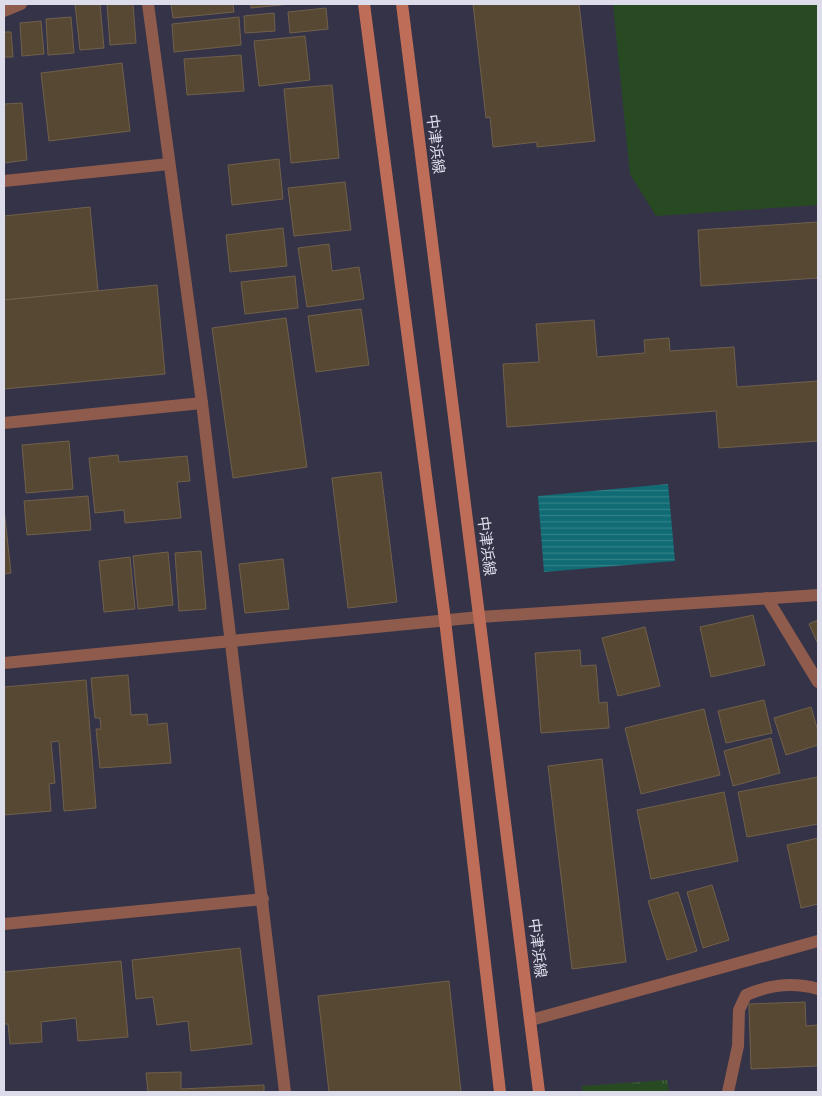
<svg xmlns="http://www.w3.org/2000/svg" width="822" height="1096" viewBox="0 0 822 1096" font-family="Ubuntu,'Noto Sans JP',sans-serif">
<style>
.grass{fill:url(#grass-tufts)}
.garden{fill:#284a22}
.water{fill:url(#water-rules)}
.building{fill:#574834;stroke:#70604b}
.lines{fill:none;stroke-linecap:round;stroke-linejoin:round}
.lane{stroke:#8e5b4d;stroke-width:12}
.street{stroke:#8e5b4d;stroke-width:12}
.secondary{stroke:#be6d58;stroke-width:12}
.labels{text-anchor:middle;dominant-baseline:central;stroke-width:5;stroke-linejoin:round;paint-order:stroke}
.street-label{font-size:15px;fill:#dddcea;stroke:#353348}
</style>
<defs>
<pattern id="grass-tufts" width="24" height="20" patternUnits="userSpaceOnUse" patternTransform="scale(1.25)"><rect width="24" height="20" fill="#284a22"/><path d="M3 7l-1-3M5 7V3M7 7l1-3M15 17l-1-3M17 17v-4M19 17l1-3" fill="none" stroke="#476442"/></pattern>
<pattern id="water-rules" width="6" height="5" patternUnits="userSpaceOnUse" patternTransform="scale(1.25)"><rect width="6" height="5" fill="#106b74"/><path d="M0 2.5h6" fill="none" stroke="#328088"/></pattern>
</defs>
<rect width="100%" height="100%" fill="#353348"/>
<polygon class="grass" points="667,1080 669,1092 583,1092 582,1086"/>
<polygon class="garden" points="613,4 818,4 818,205 656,216 630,174"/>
<polygon class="water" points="668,484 675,561 544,572 538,496"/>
<g class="building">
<polygon points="75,4 100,4 104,48 80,50"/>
<polygon points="107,4 133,4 136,43 110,45"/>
<polygon points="171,4 233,4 234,12 173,18"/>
<polygon points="251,4 291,4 251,8"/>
<polygon points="473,4 579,4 595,141 537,147 537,142 493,147 490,117 486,118"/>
<polygon points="326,8 328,29 290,33 288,12"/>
<polygon points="274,13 275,31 245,33 244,16"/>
<polygon points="71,17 74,53 48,55 46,19"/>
<polygon points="239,17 241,45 174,52 172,24"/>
<polygon points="41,21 44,54 22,56 20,23"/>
<polygon points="4,32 11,32 13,57 4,57"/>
<polygon points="305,36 310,80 259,86 254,41"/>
<polygon points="241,55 244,91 187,95 184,59"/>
<polygon points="122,63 130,131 49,141 41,73"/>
<polygon points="332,85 339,158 291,163 284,89"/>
<polygon points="22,103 27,160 4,163 4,104"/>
<polygon points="279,159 283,199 232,205 228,165"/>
<polygon points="345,182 351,230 294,236 288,188"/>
<polygon points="90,207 98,291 4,300 4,216"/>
<polygon points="818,222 818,278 701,286 698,230"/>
<polygon points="283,228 287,266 230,272 226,235"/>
<polygon points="329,244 332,271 359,267 364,299 307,307 298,248"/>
<polygon points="295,276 298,308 245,314 241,282"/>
<polygon points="157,285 165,374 4,389 4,300"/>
<polygon points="361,309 369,365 316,372 308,316"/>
<polygon points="286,318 307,467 233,478 212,328"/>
<polygon points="594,320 597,357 645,353 644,340 669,338 670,351 734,347 737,387 818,381 818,441 719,448 716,411 507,427 503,364 539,362 536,324"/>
<polygon points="69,441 73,489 26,493 22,445"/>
<polygon points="118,455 119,462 187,456 190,481 177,482 181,518 125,523 124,510 95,513 89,458"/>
<polygon points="381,472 397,602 348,608 332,478"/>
<polygon points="88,496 91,530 27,535 24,501"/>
<polygon points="4,509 11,573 4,574"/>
<polygon points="201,551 206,609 179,611 175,553"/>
<polygon points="168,552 173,605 138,609 133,556"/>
<polygon points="130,557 135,609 104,612 99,561"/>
<polygon points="283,559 289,609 245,613 239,564"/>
<polygon points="753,615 765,665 711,677 700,627"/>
<polygon points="818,620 818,644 809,624"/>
<polygon points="645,627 660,686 618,696 602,638"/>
<polygon points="580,650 581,666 596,665 599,703 607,702 609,728 541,733 535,653"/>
<polygon points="128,675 131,715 147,714 148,725 167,723 171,763 100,768 96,729 101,729 100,718 95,718 91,678"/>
<polygon points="86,680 96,808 64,811 59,741 51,742 55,783 49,784 51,811 4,815 4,687"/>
<polygon points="764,700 772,733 726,743 718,711"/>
<polygon points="811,707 818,731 818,745 786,755 774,718"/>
<polygon points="704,709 720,775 641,794 625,728"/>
<polygon points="771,738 780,773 733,786 724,751"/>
<polygon points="602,759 626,962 572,969 548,766"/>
<polygon points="818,777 818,824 747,837 738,792"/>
<polygon points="724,792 738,861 651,879 637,810"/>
<polygon points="818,838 818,904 801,908 787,845"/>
<polygon points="712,885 729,940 703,948 687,892"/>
<polygon points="678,892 697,951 667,960 648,901"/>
<polygon points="240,948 252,1044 191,1051 188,1021 157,1025 153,997 136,999 132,960"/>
<polygon points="121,961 128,1037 78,1041 76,1018 41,1022 42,1042 10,1044 8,1024 4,1024 4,972"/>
<polygon points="449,981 461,1092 329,1092 318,996"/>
<polygon points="805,1002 806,1026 818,1025 818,1066 751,1069 749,1004"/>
<polygon points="181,1072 181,1089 264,1085 264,1092 148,1092 146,1073"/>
</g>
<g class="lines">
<g class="lane">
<polyline points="4,924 263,899"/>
<polyline points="531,1020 818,941"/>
<path d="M728,1092L738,1046L739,1010L746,995C769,985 794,982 818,989"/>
</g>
<g class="street">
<polyline points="148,4 202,403 285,1092"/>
<polyline points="4,11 21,4"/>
<polyline points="4,181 169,164"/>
<polyline points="4,423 202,403"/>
<polyline points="767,598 818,682"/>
<polyline points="4,663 480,617 818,595"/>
</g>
<g class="secondary">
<polyline points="364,4 445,620 500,1092"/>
<polyline points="402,4 539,1092"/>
</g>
</g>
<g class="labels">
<g class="street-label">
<text transform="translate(436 144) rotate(83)">中津浜線</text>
<text transform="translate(487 546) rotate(83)">中津浜線</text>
<text transform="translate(538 948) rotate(83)">中津浜線</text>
</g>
</g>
<rect width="822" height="1096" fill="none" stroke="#dddcea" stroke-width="10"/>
</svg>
